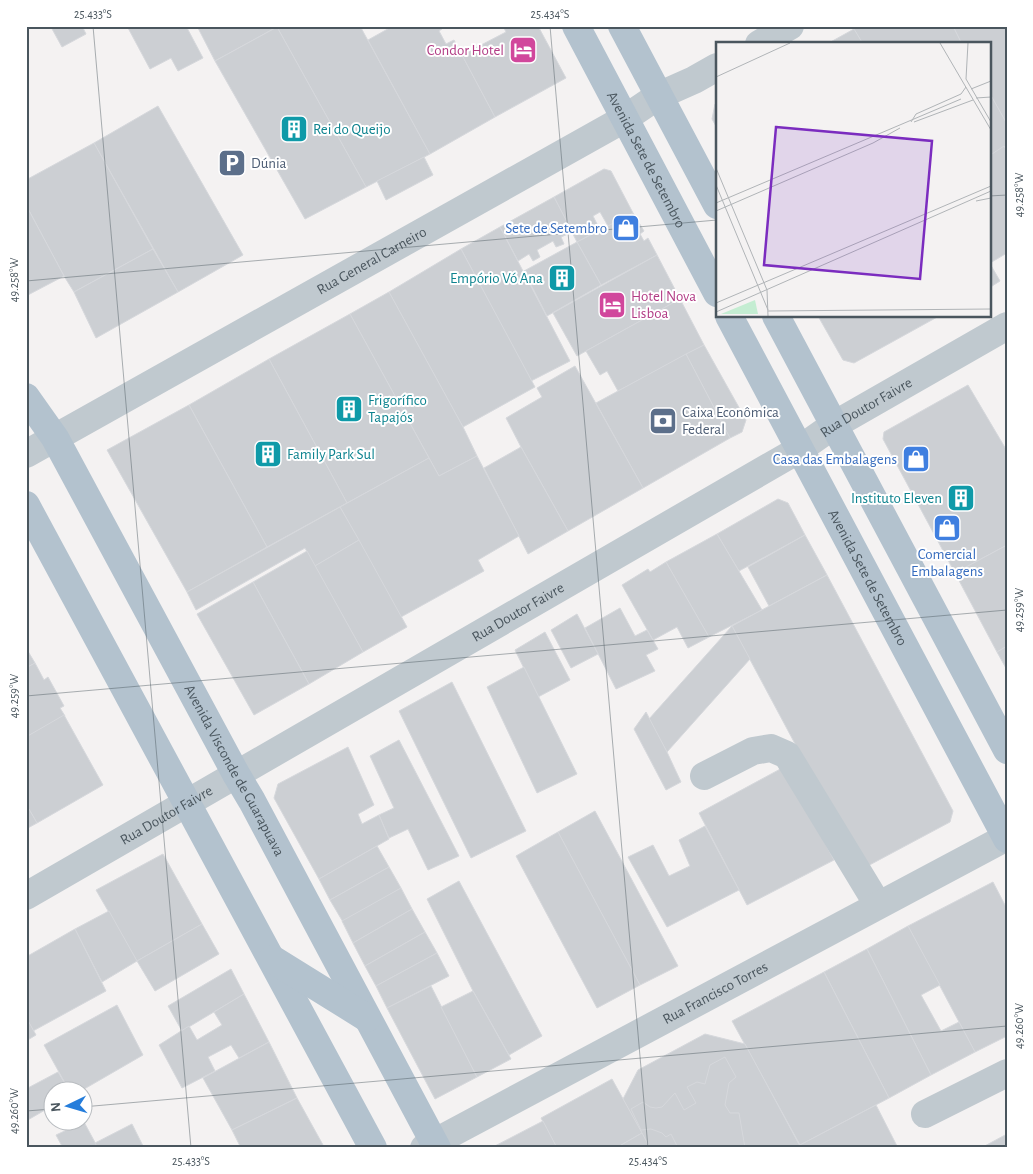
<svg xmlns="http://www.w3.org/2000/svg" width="1033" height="1174" viewBox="0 0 1033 1174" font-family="'Alegreya Sans',sans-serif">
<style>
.building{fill:#cccfd3;stroke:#d6d8dc}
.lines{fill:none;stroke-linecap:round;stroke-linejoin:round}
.minor{stroke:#c0c9cf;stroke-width:28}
.major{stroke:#b3c2ce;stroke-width:28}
.ticks{fill:none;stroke:#4a565e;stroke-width:1;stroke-opacity:0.45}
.labels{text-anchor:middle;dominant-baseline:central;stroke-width:4;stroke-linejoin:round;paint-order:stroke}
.hotel-label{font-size:15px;fill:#b23c85;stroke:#fff;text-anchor:end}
.culture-label{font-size:15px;fill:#0d838f;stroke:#fff;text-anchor:start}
.street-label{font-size:15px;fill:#4a565e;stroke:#fff}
.service-label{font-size:15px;fill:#4e5e75;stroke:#fff;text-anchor:start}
.shop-label{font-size:15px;fill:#366cbe;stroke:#fff;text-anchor:end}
.inset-road{fill:none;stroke:#b0b4b7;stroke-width:1}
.view{fill:#7b2cbf;fill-opacity:0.15;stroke:#7b2cbf;stroke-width:2.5}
.inset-edge{fill:none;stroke:#4a565e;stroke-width:2.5}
.neatline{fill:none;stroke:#4a565e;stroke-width:2}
.ticks-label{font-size:12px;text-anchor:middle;fill:#4a565e}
</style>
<rect width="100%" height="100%" fill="#f4f2f2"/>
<g class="building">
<polygon points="48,26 82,26 86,34 62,47 51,27"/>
<polygon points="127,26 186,26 203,58 178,71 171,58 150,69"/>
<polygon points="197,26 277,26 277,27 215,61"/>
<polygon points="278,26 360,26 430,154 366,187 277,27"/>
<polygon points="393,26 446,26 439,31 446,44 454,40 495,117 430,154 368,40"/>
<polygon points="503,26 538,26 566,78 495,117 462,55 506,32"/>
<polygon points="859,26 953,26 962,44 863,44 854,29"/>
<polygon points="953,26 1007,26 1007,124 989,92 989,44 962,44"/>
<polygon points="277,27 366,187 305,219 215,61"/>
<polygon points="854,29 863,44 827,44"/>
<polygon points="989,92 1007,124 1007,145 989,156"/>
<polygon points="715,104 717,104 717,128 712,119"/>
<polygon points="158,106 243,255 178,292 94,143"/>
<polygon points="94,143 153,249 74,292 64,276 26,205 26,180"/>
<polygon points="1004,146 1007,151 1007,253 990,263 989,156"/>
<polygon points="424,157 433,175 386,200 377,181"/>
<polygon points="604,169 611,171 633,213 608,226 600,212 593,216 600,230 577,242 554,197"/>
<polygon points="554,197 567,222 563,224 568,234 561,237 564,244 556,247 553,241 537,250 540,257 533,261 529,254 518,261 500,227"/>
<polygon points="26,205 64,276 26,296"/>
<polygon points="633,213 644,231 640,234 644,241 648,238 657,255 601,285 577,242"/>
<polygon points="500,227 570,361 531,381 461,249"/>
<polygon points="577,242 601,285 547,316 524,271"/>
<polygon points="153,249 178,292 96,338 74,292"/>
<polygon points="461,249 535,387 463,427 389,292"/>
<polygon points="657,255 680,299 577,356 553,313"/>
<polygon points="989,262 1000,281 989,288"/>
<polygon points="389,292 463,427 477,456 439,476 350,314"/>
<polygon points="680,299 704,345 618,391 607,371 600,375 586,351"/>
<polygon points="350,314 429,458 347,503 269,359"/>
<polygon points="818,316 939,316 854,363 843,360"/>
<polygon points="704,345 746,420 742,432 730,438 686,354"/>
<polygon points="686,354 730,438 643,488 596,403"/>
<polygon points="269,359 347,503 267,547 189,405"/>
<polygon points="575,366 643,488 568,531 521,447 506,418 542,397 537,388"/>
<polygon points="968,385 1007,451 1007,545 955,573 883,439 884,432"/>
<polygon points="189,405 267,547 187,592 107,450"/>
<polygon points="521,447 568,531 528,554 484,468"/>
<polygon points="477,456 519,536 478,560 484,571 401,617 340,507 429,458 439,476"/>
<polygon points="778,499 788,503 805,535 739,571 717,534"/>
<polygon points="340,507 359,540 315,566 305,548 196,610 187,592"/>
<polygon points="717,534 762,610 709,637 666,562"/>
<polygon points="805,535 827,575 769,606 748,567"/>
<polygon points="359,540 407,627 363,652 315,566"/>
<polygon points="1007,545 1007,646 997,652 955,573"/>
<polygon points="307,551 363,652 309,684 253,582"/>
<polygon points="666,562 709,637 688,648 677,627 653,640 622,585 648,569 650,572"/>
<polygon points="827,575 953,811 950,822 862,869 732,626"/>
<polygon points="253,582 309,684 254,715 197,614"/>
<polygon points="620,608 635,636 647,630 658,649 646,655 655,671 616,689 585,628"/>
<polygon points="577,614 598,654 571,668 551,630"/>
<polygon points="732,626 750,659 667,752 649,719"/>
<polygon points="545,632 570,680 538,697 515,650"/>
<polygon points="1007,646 1007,670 997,652"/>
<polygon points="26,648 35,663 26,668"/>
<polygon points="35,663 44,680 48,677 64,706 60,708 65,716 26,737 26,668"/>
<polygon points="524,667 577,774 537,793 487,687"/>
<polygon points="452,682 526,831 471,858 399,711"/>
<polygon points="646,712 667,752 681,782 666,790 634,729"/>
<polygon points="64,715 103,785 37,823 26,804 26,737"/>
<polygon points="399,740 459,856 428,870 408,829 389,838 379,815 394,808 370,756"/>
<polygon points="348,747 374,805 358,814 362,824 379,815 389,839 319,879 274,798 278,784"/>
<polygon points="784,767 834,860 747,905 699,813"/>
<polygon points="26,804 37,823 26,829"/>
<polygon points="595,811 678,966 640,985 558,832"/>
<polygon points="705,826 739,890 667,927 628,857 653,845 669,876 690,866 679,840"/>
<polygon points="558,832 640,985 597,1008 516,856"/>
<polygon points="377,846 389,867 330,900 319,879"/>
<polygon points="163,854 202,924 137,961 96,890"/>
<polygon points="389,867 401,888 343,922 330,900"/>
<polygon points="459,881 542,1036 509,1055 473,991 427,899"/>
<polygon points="993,882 1007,909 1007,1036 975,1052 908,926"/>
<polygon points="401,888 412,909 353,943 342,921"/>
<polygon points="412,909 425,932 365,966 353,943"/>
<polygon points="109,911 137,961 102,982 75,929"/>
<polygon points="202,924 219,954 155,991 137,961"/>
<polygon points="908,926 940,985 921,995 941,1031 959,1022 975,1052 931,1075 867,949"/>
<polygon points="75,929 106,991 33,1031 26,1017 26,957"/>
<polygon points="425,932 437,953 376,986 365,966"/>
<polygon points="867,949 931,1075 889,1098 824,972"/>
<polygon points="437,953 449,976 387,1008 376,986"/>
<polygon points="231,969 244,994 182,1031 168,1006"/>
<polygon points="824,972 889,1098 800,1145 732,1021"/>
<polygon points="431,986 477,1077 435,1099 387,1008"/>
<polygon points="473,991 511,1059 477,1077 441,1007"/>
<polygon points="244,994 269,1042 239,1058 231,1045 208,1057 215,1071 182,1088 159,1045 189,1026 197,1040 222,1025 214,1012"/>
<polygon points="117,1005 143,1055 79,1092 70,1092 44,1045"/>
<polygon points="26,1017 36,1035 26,1041"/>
<polygon points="705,1034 745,1044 801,1148 650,1148 623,1099 638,1070"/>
<polygon points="269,1042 297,1098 232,1130 203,1078"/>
<polygon points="725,1057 736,1077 729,1083 725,1105 730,1113 739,1113 745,1148 678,1148 671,1134 666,1137 662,1133 651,1129 641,1130 631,1109 643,1102 650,1107 656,1108 662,1107 675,1093 684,1110 696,1103 687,1087 697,1082 705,1084 710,1065"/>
<polygon points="58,1072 70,1092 52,1092 52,1106 26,1121 26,1089"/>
<polygon points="612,1079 642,1133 616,1148 557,1148 541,1118"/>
<polygon points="297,1098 323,1145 322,1148 241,1148 232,1130"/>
<polygon points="876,1105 898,1148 801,1148 800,1145"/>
<polygon points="543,1121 557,1148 491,1148"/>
<polygon points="84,1122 98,1148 63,1148 56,1135"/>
<polygon points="132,1124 144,1148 98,1148 95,1143"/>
<polygon points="642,1133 650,1148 616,1148"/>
<polygon points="1007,1134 1007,1148 981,1148"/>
</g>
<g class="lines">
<g class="minor">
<polyline points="759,44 790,26"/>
<path id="s1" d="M26,454L624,119L658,96L694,80L717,67"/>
<polyline points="704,776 753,751 771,748 787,755 878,905"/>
<path id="s2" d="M26,896L800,449L834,425L1007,326"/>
<polyline points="925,1114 1007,1073"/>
<path id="s3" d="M424,1148L1007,837"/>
</g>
<g class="major">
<path id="s4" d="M576,26L717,293"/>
<polyline points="622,26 717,205"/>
<path id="s5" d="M729,316L1007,839"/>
<polyline points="776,316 1007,750"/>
<path id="s6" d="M26,397L55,438L236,774L252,801L437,1148"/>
<polyline points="26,505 373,1148"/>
<polyline points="272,959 367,1018"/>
</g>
</g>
<path class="ticks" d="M93,26L191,1148M550,26L648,1148M989,196L1007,195M26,281L717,220M26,696L1007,610M82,1107L1007,1026M26,1111L52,1109"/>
<defs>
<g id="hotel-square" transform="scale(1.4375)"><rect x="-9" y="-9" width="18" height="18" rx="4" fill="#d1479c" stroke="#fff"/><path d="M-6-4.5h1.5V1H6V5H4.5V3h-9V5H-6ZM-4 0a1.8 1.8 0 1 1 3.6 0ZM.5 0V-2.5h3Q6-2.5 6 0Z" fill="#fff"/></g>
<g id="building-square" transform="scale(1.4375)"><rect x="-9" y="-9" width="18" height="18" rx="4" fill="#0f9aa8" stroke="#fff"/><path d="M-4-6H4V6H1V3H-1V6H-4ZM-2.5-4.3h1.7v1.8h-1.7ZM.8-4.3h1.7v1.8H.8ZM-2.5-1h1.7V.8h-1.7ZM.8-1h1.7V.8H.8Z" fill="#fff"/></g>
<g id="parking-square" transform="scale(1.4375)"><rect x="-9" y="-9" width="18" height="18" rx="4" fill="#5c6f8a" stroke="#fff"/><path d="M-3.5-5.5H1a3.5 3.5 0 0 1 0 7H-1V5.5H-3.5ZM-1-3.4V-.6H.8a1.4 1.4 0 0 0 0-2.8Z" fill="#fff"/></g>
<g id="shop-square" transform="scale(1.4375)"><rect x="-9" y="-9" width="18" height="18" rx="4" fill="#3f7fe0" stroke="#fff"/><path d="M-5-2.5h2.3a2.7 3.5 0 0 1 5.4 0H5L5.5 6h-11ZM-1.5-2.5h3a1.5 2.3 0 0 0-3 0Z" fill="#fff"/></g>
<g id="bank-square" transform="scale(1.4375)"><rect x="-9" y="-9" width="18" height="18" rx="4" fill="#5c6f8a" stroke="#fff"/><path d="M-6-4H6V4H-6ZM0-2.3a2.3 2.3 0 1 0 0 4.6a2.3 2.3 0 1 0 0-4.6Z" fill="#fff"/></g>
</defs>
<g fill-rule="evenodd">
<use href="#hotel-square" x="523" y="50"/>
<use href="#building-square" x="294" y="129"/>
<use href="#parking-square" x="232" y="163"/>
<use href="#shop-square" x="626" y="228"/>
<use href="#building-square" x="562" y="278"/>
<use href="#hotel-square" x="612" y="305"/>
<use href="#building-square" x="349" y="409"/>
<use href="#bank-square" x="663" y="421"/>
<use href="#building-square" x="268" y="454"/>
<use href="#shop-square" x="916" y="459"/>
<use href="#building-square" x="961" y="498"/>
<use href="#shop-square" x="947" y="528"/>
</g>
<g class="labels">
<g class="hotel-label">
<text x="504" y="50">Condor Hotel</text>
<text x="631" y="296" text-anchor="start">Hotel Nova<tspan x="631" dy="17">Lisboa</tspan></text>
</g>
<g class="culture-label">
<text x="313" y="129">Rei do Queijo</text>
<text x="543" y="278" text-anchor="end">Empório Vó Ana</text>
<text x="368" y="400">Frigorífico<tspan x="368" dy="17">Tapajós</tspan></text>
<text x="287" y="454">Family Park Sul</text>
<text x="942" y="498" text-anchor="end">Instituto Eleven</text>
</g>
<g class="street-label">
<text stroke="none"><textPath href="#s4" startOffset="151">Avenida Sete de Setembro</textPath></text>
<text stroke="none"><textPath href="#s1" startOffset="396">Rua General Carneiro</textPath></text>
<text stroke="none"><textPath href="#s2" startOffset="972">Rua Doutor Faivre</textPath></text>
<text stroke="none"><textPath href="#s5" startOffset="296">Avenida Sete de Setembro</textPath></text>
<text stroke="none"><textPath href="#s2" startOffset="568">Rua Doutor Faivre</textPath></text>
<text stroke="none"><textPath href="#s6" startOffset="428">Avenida Visconde de Guarapuava</textPath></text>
<text stroke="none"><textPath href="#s2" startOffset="162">Rua Doutor Faivre</textPath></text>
<text stroke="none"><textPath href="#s3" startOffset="330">Rua Francisco Torres</textPath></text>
</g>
<g class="service-label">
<text x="251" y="163">Dúnia</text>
<text x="682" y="412">Caixa Econômica<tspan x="682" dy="17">Federal</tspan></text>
</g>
<g class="shop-label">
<text x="607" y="228">Sete de Setembro</text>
<text x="897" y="459">Casa das Embalagens</text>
<text x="947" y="554" text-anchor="middle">Comercial<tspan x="947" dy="17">Embalagens</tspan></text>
</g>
</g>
<g transform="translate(716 42)">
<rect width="275" height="275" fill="#f4f2f2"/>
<path d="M39,258L42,272H5Z" fill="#c4edd2"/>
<path class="inset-road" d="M224,1L275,88M252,1L250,37L275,80M0,35L74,1M255,47L275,39M260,56L275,55M195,80L200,72L245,52L250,45M198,80L257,58M0,126L51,248L52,274M0,143L52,268M260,159L275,156M0,161L245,57M0,169L157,101L184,86M0,261L275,144M52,269L275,267M0,270L275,149"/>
<path class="view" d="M60,85L216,99L204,237L48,223Z"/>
<rect width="275" height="275" class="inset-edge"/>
</g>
<rect width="1033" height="1174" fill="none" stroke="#ffffff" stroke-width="55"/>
<g transform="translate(68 1106) rotate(265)"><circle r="24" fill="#ffffff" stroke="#b7bbbf"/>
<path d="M0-4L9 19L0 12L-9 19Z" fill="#257ddb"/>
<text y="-8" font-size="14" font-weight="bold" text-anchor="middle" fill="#4a565e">N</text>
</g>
<rect x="28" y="28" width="978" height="1118" class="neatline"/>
<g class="ticks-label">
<text x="93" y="18">25.433°S</text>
<text x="550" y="18">25.434°S</text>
<text transform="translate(1019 195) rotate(-90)" y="4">49.258°W</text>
<text transform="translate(14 280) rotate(-90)" y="4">49.258°W</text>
<text transform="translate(1019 610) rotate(-90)" y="4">49.259°W</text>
<text transform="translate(14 696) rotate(-90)" y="4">49.259°W</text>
<text transform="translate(1019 1026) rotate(-90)" y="4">49.260°W</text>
<text transform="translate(14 1111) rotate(-90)" y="4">49.260°W</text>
<text x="191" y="1165">25.433°S</text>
<text x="648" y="1165">25.434°S</text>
</g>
</svg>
